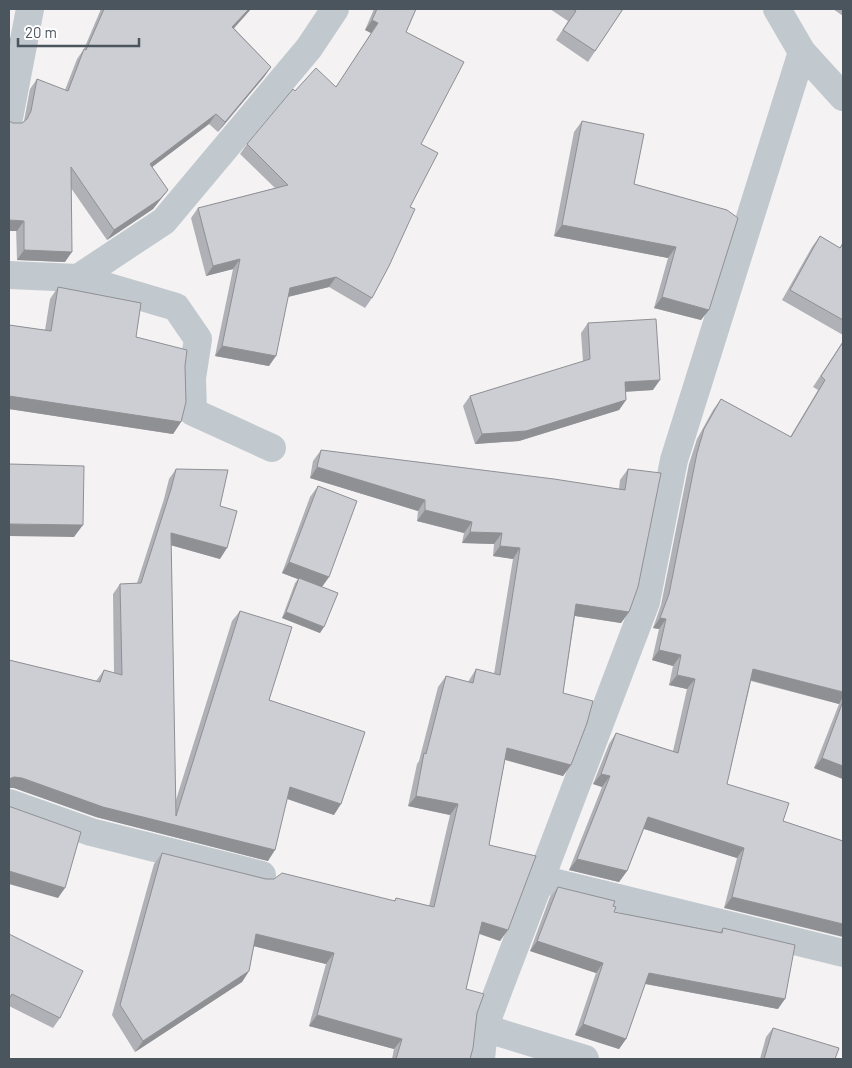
<svg xmlns="http://www.w3.org/2000/svg" width="852" height="1068" viewBox="0 0 852 1068" font-family="Barlow,sans-serif">
<style>
.lines{fill:none;stroke-linecap:round;stroke-linejoin:round}
.minor{stroke:#c1c9cf;stroke-width:28}
.tertiary{stroke:#c1c9cf;stroke-width:28}
.wall{fill:#afb1b6}
.shaded-wall{fill:#8f9094}
.building{fill:#ccced4;stroke:#8f9094}
</style>
<rect width="100%" height="100%" fill="#f4f2f2"/>
<g class="lines">
<g class="minor">
<polyline points="9,118 30,9"/>
<polyline points="9,275 78,278 176,307 198,339 192,378 193,412 272,448"/>
<polyline points="78,278 164,221 309,48 335,9"/>
<polyline points="9,803 91,832 262,875"/>
<polyline points="541,879 843,953"/>
<polyline points="484,1028 585,1059"/>
<polyline points="481,1059 484,1028 646,602 674,460 802,52"/>
</g>
<polyline class="tertiary" points="777,9 802,52 843,97"/>
</g>
<g class="wall">
<polygon points="101,9 251,9 234,28 271,67 264,77 218,132 209,124 152,167 168,190 153,209 107,240 71,188 65,262 17,260 13,123 22,123 24,121 30,89 37,79 65,90 77,59 84,49"/>
<polygon points="374,9 416,9 406,32 421,144 410,207 372,298 365,308 329,287 288,297 269,366 215,356 233,269 206,276 191,218 198,208 275,188 240,154 247,144 295,91 336,87 371,33 365,30"/>
<polygon points="550,9 623,9 588,62 556,40 568,21"/>
<polygon points="833,9 843,9 843,16"/>
<polygon points="582,121 634,184 727,210 701,320 654,308 668,258 554,236 574,132"/>
<polygon points="820,236 840,248 843,243 843,335 782,300 812,247"/>
<polygon points="58,287 136,337 185,366 181,422 173,434 9,409 9,325 45,330 50,299"/>
<polygon points="588,323 653,390 625,392 626,400 619,410 519,441 475,444 463,406 470,396 583,362 581,333"/>
<polygon points="843,341 843,779 814,768 839,704 751,681 727,784 783,821 843,841 724,908 737,858 644,829 627,871 619,882 569,870 602,787 593,784 609,744 616,733 673,751 687,689 669,685 673,666 652,660 659,629 653,628 661,605 689,464 697,439 713,410 721,399 790,437 818,390 813,387"/>
<polygon points="321,450 619,489 620,480 628,469 629,612 621,623 575,616 563,693 571,765 563,776 505,760 489,845 500,941 479,934 466,989 477,1013 470,1059 392,1059 394,1049 309,1026 326,964 254,946 249,971 242,982 135,1052 112,1015 154,864 162,853 266,879 394,901 396,898 429,906 450,815 408,806 417,764 419,761 438,687 446,676 468,682 476,669 494,674 513,559 493,556 494,544 462,543 464,533 417,521 418,511 310,478 313,461"/>
<polygon points="176,469 220,506 220,559 171,545 175,803 232,621 240,611 269,700 334,815 287,799 268,861 96,817 14,788 9,788 9,660 96,681 104,670 114,673 113,594 120,584 137,583 164,499 169,479"/>
<polygon points="318,486 329,577 322,587 320,633 282,618 295,583 298,579 282,573 310,497"/>
<polygon points="558,887 613,906 614,912 720,932 723,928 778,1009 645,984 626,1039 619,1049 575,1035 596,973 530,951 550,897"/>
<polygon points="9,934 60,1018 53,1028 9,1006"/>
<polygon points="773,1028 835,1059 760,1059 766,1037"/>
</g>
<g class="shaded-wall">
<polygon points="249,9 251,9 226,37 232,27"/>
<polygon points="372,20 378,23 371,33 365,30"/>
<polygon points="271,67 264,77 218,132 225,122"/>
<polygon points="216,114 209,124 143,174 150,164"/>
<polygon points="168,190 153,209 107,240 114,230"/>
<polygon points="9,220 24,221 17,231 9,231"/>
<polygon points="562,225 676,247 668,258 554,236"/>
<polygon points="24,250 72,252 65,262 17,260"/>
<polygon points="240,259 233,269 206,276 213,266"/>
<polygon points="336,277 329,287 283,298 290,288"/>
<polygon points="662,297 709,310 701,320 654,308"/>
<polygon points="222,346 276,356 269,366 215,356"/>
<polygon points="660,380 653,390 618,392 625,382"/>
<polygon points="9,396 181,422 173,434 9,409"/>
<polygon points="626,400 619,410 519,441 475,444 482,434"/>
<polygon points="317,467 425,500 418,511 310,478"/>
<polygon points="425,510 472,522 464,533 417,521"/>
<polygon points="9,524 83,525 74,537 9,536"/>
<polygon points="470,532 502,533 494,544 462,543"/>
<polygon points="171,533 227,548 220,559 163,543"/>
<polygon points="500,546 520,548 513,559 493,556"/>
<polygon points="289,562 329,577 321,588 282,573"/>
<polygon points="576,604 629,612 621,623 569,615"/>
<polygon points="286,612 324,627 320,633 282,618"/>
<polygon points="660,618 666,619 659,629 653,628"/>
<polygon points="659,650 681,655 673,666 652,660"/>
<polygon points="753,669 843,692 843,697 839,704 746,679"/>
<polygon points="677,675 695,679 687,689 669,685"/>
<polygon points="507,748 571,765 563,776 499,758"/>
<polygon points="822,758 843,766 843,779 814,768"/>
<polygon points="601,774 610,776 602,787 593,784"/>
<polygon points="14,777 22,778 275,850 268,861 96,817 14,788 9,788 9,779"/>
<polygon points="290,787 341,804 334,815 282,797"/>
<polygon points="416,796 458,804 450,815 408,806"/>
<polygon points="648,817 744,848 737,858 641,828"/>
<polygon points="577,859 627,871 619,882 569,870"/>
<polygon points="9,871 65,888 58,898 9,884"/>
<polygon points="732,897 843,924 843,937 724,908"/>
<polygon points="482,922 508,930 500,941 475,932"/>
<polygon points="256,934 334,953 326,964 249,945"/>
<polygon points="537,941 603,963 596,973 530,951"/>
<polygon points="249,971 242,982 135,1052 143,1041"/>
<polygon points="649,973 785,999 778,1009 641,983"/>
<polygon points="317,1015 402,1039 394,1049 309,1026"/>
<polygon points="583,1024 626,1039 619,1049 575,1035"/>
</g>
<g class="building">
<polygon points="104,9 249,9 232,27 271,67 225,122 216,114 150,164 168,190 160,199 114,230 71,167 72,252 24,250 24,221 9,220 9,121 13,123 22,123 27,119 31,111 37,79 68,91 84,49 86,50"/>
<polygon points="377,9 416,9 406,32 464,62 421,144 438,153 410,207 415,209 389,266 372,298 336,277 290,288 276,356 222,346 240,259 213,266 198,208 288,185 247,144 293,89 295,91 316,68 336,87 378,23 372,20"/>
<polygon points="573,9 623,9 595,51 563,30 576,11"/>
<polygon points="9,38 10,38 9,55"/>
<polygon points="582,121 644,134 634,184 727,210 738,218 709,310 662,297 676,247 562,225"/>
<polygon points="820,236 840,248 843,243 843,320 790,290"/>
<polygon points="58,287 141,303 136,337 187,350 185,366 186,402 181,422 9,396 9,325 51,331"/>
<polygon points="656,319 660,380 625,382 626,400 526,431 482,434 470,396 590,359 588,323"/>
<polygon points="843,342 843,692 753,669 727,784 789,803 783,821 843,841 843,924 732,897 744,848 648,817 627,871 577,859 610,776 601,774 616,733 678,753 695,679 677,675 681,655 659,650 666,619 660,618 669,594 697,453 704,429 721,399 791,437 825,380 821,376"/>
<polygon points="321,450 554,479 625,490 628,469 661,473 638,587 629,612 576,604 563,693 593,701 587,723 571,765 507,748 489,845 536,856 508,930 482,922 466,989 484,994 477,1013 473,1048 470,1059 396,1059 402,1039 317,1015 334,953 256,934 249,971 143,1041 120,1005 162,853 266,879 274,879 282,873 395,901 396,898 434,907 458,804 416,796 424,753 426,754 446,676 473,683 476,669 500,675 520,548 500,546 502,533 470,532 472,522 425,510 425,500 317,467"/>
<polygon points="9,464 84,466 83,525 9,524"/>
<polygon points="176,469 228,470 220,506 237,511 227,548 171,533 176,816 240,611 292,627 269,700 365,732 341,804 290,787 275,850 103,807 22,778 14,777 9,779 9,660 100,682 104,670 122,675 120,584 141,583 171,489"/>
<polygon points="318,486 357,501 329,577 289,562"/>
<polygon points="299,578 338,593 324,627 286,612"/>
<polygon points="843,701 843,766 822,758"/>
<polygon points="9,806 11,807 81,832 65,888 9,871"/>
<polygon points="558,887 615,901 613,906 616,907 614,912 722,933 723,928 795,945 785,999 649,973 626,1039 583,1024 603,963 537,941"/>
<polygon points="9,934 83,971 60,1018 12,994 9,999"/>
<polygon points="773,1028 839,1048 835,1059 764,1059"/>
</g>
<rect width="852" height="1068" fill="none" stroke="#4b555e" stroke-width="20"/>
<path d="M18 38v8h121v-8" fill="none" stroke="#4b555e" stroke-width="2.5"/>
<text x="25" y="38" font-size="15" fill="#4b555e" stroke="#ffffff" stroke-width="4" paint-order="stroke">20 m</text>
</svg>
